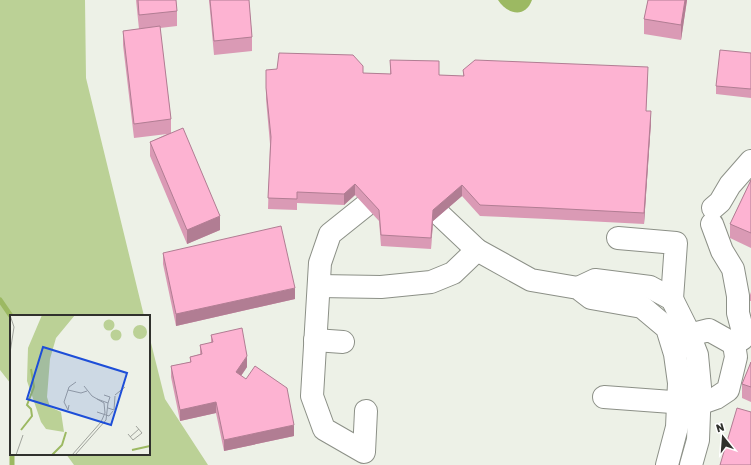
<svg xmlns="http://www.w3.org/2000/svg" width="751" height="465" viewBox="0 0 751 465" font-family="Rubik,sans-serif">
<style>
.green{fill:#bbd196}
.water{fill:#9cb962}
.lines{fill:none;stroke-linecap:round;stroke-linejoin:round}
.stream{stroke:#9cb962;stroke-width:5}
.minor-casing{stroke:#8c9087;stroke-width:24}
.minor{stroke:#fff;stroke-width:22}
.wall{fill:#da9ab5}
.shaded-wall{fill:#b17d93}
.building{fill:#fdb3d2;stroke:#b17d93}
.inset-river{fill:none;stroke:#9cb962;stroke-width:2}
.inset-road{fill:none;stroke:#a1a49d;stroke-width:1}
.view{fill:#1d4ed8;fill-opacity:0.15;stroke:#1d4ed8;stroke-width:2}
.inset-edge{fill:none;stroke:#30312d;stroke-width:2}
</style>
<rect width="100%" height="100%" fill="#edf1e7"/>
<g class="green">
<polygon points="0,0 85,0 86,78 144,316 11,316 11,384 0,370"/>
<polygon points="149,335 165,399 208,465 74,465 66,454 149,454"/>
</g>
<path class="water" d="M498,0H532C525,19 507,14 498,0Z"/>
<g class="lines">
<g class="stream">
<polyline points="0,300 11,316"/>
<polyline points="12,465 12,454"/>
</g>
<g class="minor-casing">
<g id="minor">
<polyline points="365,206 330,234 320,263 312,396 324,429 364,452 366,411"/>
<polyline points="713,208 720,202 730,185 751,161"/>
<polyline points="440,215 477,250 531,280 578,288 591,298 642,307 667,328 675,354 679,383 677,427 667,465"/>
<polyline points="618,238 676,243 672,299"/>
<polyline points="319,286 381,287 431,282 453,273 477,250"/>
<polyline points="578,288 595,280 650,287 672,299 686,327 697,355 700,387 698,440 691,465"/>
<polyline points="689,335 709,330 734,344 742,339 743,332 738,313 738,296 733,269 722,251 712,224"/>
<polyline points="315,340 343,342"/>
<polyline points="604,397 699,404 716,398 728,390 736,357 734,344"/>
</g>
</g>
<use href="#minor" class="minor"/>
</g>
<g class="wall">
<polygon points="136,0 176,0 177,11 177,26 160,28 171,119 171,133 220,230 187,244 150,156 150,142 167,134 134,138 123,45 123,31 139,29"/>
<polygon points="209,0 249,0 252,37 252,51 214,55"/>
<polygon points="648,0 687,0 681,40 644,34 644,19"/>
<polygon points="751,53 751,98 716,94 716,86"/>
<polygon points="390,60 439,75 463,76 463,70 648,78 646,111 651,122 644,224 547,219 480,216 462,196 433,221 431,249 381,246 379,221 355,195 344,205 297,203 297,210 268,209 270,144 266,99 266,70 390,74"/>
<polygon points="751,180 751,248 730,238 730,224"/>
<polygon points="163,253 295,299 176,326 163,264"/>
<polygon points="751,292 751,301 750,301 750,295"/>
<polygon points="211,335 247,367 241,376 294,436 224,451 216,413 180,421 171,377 171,366 190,362 190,357 200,354 200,345 211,343"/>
<polygon points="751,362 751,402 742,398 742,384"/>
</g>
<g class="shaded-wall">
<polygon points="685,0 687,0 681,40 681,25"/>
<polygon points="651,111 651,122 644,224 644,213"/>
<polygon points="355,184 355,195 344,205 344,194"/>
<polygon points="462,185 462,196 433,221 431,249 433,210"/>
<polygon points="220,216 220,230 187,244 187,230"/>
<polygon points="295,288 295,299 176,326 176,314"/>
<polygon points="247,356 247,367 236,383 236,372"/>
<polygon points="216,402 216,413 180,421 180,410"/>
<polygon points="294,425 294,436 224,451 224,440"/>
</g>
<g class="building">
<polygon points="138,0 176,0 177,11 139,15"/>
<polygon points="210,0 249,0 252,37 214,41"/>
<polygon points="648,0 685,0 681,25 644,19"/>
<polygon points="160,26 171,119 134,124 123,31"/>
<polygon points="720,50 751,53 751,89 716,86"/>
<polygon points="279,53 353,55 363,66 363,73 391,74 390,60 439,61 439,75 464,76 463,70 475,60 648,67 646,111 651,111 644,213 547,208 480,205 462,185 433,210 431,238 381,235 379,210 355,184 344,194 297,192 297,199 268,198 271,137 266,88 266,70 277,69"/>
<polygon points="183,128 220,216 187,230 150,142"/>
<polygon points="751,180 751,233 730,224"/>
<polygon points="281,226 295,288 176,314 163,253"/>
<polygon points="242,328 247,356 236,372 246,379 255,366 287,388 294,425 224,440 216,402 180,410 171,366 191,362 190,357 202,354 200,345 213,342 211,335"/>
<polygon points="751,362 751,387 742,384"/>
<polygon points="737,408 751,412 751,465 720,465"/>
</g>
<g transform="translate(10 315)">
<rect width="140" height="140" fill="#edf1e7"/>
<path d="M32,0H65L46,23L40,44L37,82L40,92L51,97L54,117L36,114L31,107L17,66L18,33ZM93.5 10a5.5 5.5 0 1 1 11 0a5.5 5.5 0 1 1-11 0ZM123 17a7 7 0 1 1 14 0a7 7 0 1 1-14 0ZM100.5 20a5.5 5.5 0 1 1 11 0a5.5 5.5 0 1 1-11 0Z" fill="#bbd196"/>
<path class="inset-river" d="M11,115L22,101L21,94L17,90L24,72L21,54M122,135L140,131M42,140L52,130L56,117"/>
<path class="inset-road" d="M0,38L4,12L0,0M58,75L71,78L77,76M94,80L100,82L98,88M105,80L115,72M59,90L58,95L54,87L59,72L66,67M98,93L104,95L105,81M87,97L99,101L103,96M118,119L123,125L132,118L126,111M120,122L129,114M6,140L13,120M62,140L91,107L95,98L94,88L82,81L74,71M65,140L96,105L98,88L87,84"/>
<path class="view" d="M33,32L117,58L101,110L17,84Z"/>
<rect width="140" height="140" class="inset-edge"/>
</g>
<g transform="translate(723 437) rotate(343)" stroke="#ffffff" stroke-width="3" paint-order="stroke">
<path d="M0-3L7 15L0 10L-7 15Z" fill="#30312d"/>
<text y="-6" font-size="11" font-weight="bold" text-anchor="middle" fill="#30312d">N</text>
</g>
</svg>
